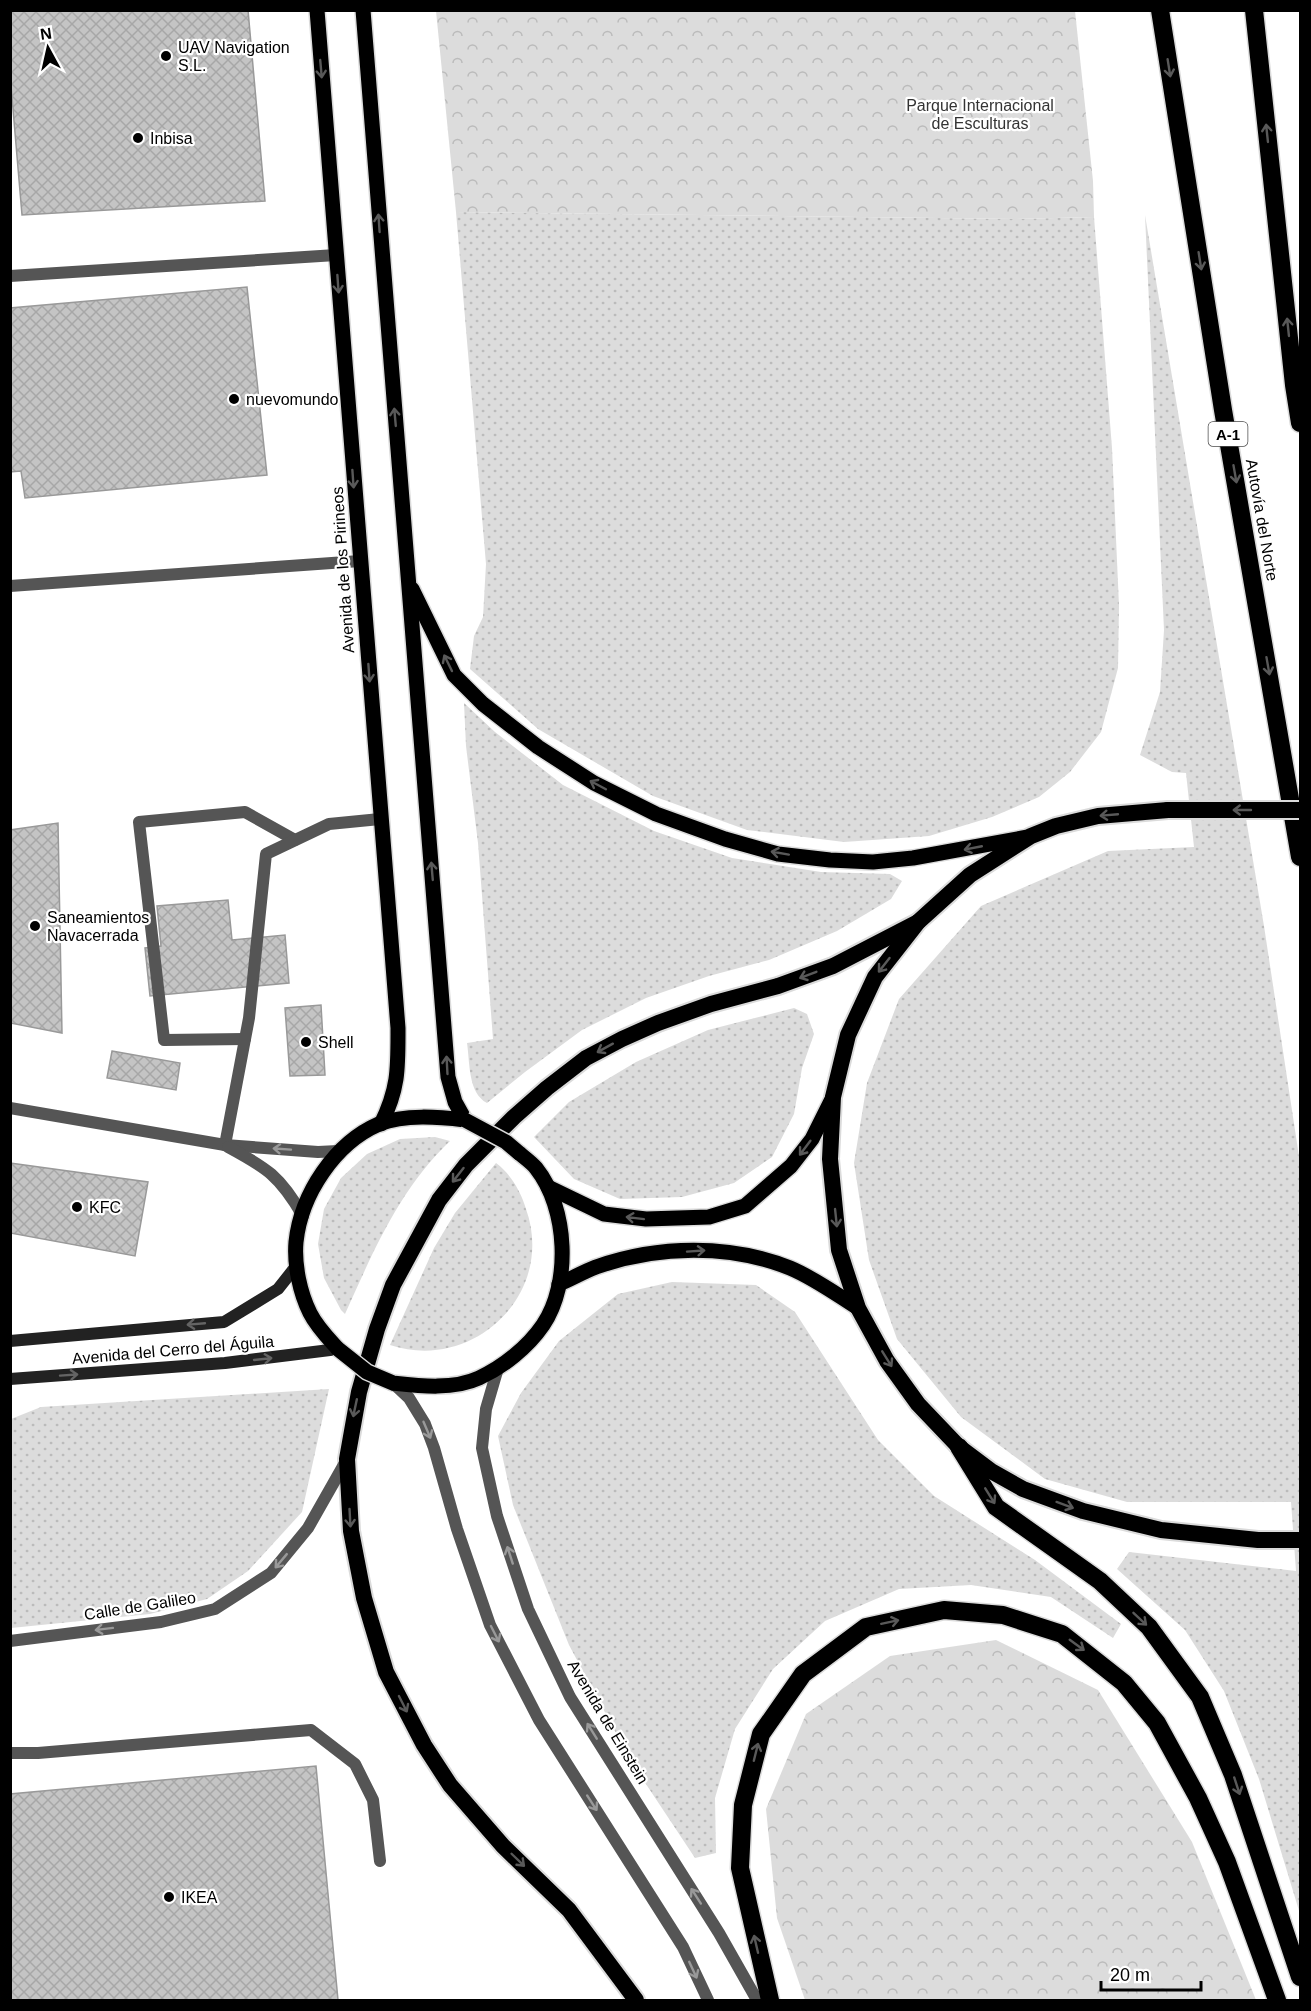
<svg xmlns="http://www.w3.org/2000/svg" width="1311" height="2011" viewBox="0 0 1311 2011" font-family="Arial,sans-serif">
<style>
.grass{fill:url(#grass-dots)}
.park{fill:url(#park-crowns)}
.building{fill:url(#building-cross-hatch);stroke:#999;stroke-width:1.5}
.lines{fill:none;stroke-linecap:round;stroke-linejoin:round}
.primary-casing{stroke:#dbdbdb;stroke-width:18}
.trunk-casing{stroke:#dbdbdb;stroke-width:20}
.motorway-casing{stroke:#dbdbdb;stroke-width:21}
.service{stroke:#555;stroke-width:12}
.minor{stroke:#555;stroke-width:12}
.tertiary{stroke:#555;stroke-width:12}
.secondary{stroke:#222;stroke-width:12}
.primary{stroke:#000;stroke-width:15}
.trunk{stroke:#000;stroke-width:16}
.motorway{stroke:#000;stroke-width:18}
.primary-bridge-casing{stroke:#dbdbdb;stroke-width:18;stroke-linecap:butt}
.trunk-bridge-casing{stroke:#dbdbdb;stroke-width:20;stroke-linecap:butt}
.primary-bridge{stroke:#000;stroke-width:15}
.trunk-bridge{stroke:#000;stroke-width:16}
.oneway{stroke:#595959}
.oneway2{stroke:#999}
.oneway3{stroke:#646464}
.poi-dot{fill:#000;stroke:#fff;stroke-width:2}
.labels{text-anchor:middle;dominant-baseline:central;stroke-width:4.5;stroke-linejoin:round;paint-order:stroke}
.shield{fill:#fff;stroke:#4c4c4c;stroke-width:1.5}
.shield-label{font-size:15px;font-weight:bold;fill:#000}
.poi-label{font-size:16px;fill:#000;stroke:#fff;text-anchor:start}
.park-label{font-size:16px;fill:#333;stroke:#fff}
.street-label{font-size:16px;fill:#000;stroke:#fff}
</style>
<defs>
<pattern id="grass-dots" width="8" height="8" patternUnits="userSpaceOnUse" patternTransform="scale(1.5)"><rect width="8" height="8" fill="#dcdcdc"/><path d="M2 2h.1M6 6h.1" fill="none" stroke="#bbb" stroke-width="1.8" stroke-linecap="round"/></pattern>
<pattern id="park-crowns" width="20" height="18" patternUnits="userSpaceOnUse" patternTransform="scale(1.5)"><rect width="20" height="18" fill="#dcdcdc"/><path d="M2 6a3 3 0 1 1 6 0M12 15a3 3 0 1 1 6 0" fill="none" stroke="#bbb"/></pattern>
<pattern id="building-cross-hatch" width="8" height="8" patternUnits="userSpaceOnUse" patternTransform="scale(1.5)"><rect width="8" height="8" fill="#c4c4c4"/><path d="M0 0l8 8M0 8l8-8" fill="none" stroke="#a7a7a7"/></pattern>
</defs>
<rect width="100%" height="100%" fill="#fff"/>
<g class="grass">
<polygon points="456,212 1014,219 1094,217 1112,448 1119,606 1118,668 1101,732 1070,772 1039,797 992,817 929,836 844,842 747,830 653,796 538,729 470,669 474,636 483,617 486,564"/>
<polygon points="1145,215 1264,926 1300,1163 1300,1914 1259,1779 1224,1691 1185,1630 1117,1569 1129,1552 1296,1571 1291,1502 1127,1502 1045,1479 961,1417 897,1339 869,1260 854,1163 867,1083 899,999 981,906 1108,851 1194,847 1186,773 1172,772 1140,755 1160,692 1164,630"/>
<path d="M464,703L495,732L563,785L654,831L732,858L821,872L890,874L902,881L891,899L837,931L769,960L709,976L646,998L582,1030L525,1072L487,1103C468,1093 470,1063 467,1043L493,1039L478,843L466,746Z"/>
<polygon points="794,1008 807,1014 814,1034 802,1068 794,1114 772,1157 734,1183 682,1197 620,1199 574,1179 534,1137 569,1102 636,1062 708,1030"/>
<path d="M435,1137L450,1141C399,1190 374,1250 345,1314L341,1310L324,1278L318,1244L324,1209L341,1178L367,1154L400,1139Z"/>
<path d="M496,1163C511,1174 521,1192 526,1209C556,1293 474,1373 390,1345L434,1248L455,1213Z"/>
<polygon points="672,1282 756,1285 795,1312 878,1440 934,1496 1035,1560 1121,1624 1113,1638 1051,1597 971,1585 899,1589 825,1621 773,1669 735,1729 715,1798 716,1853 695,1858 632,1763 569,1645 513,1505 498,1436 521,1393 559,1341 618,1294"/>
<polygon points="329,1389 302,1512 248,1571 207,1599 150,1614 11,1628 11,1419 41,1407"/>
</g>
<g class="park">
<polygon points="436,11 1075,11 1093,181 1094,217 1014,219 456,212"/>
<polygon points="996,1640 1098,1690 1192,1842 1256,2000 805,2000 777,1918 766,1809 806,1714 890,1656"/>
</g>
<g class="building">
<polygon points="10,10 248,10 265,201 22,215 10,74"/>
<polygon points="247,287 267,475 25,498 21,471 10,472 10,308"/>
<polygon points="58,823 62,1033 10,1023 10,830"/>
<polygon points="228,900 232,940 285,935 289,983 150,996 145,948 161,946 157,906"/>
<polygon points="321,1005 325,1075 290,1076 285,1008"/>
<polygon points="112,1051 180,1063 176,1090 107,1078"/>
<polygon points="10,1163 148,1182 135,1256 10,1233"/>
<polygon points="316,1766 338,2000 10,2000 10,1794"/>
</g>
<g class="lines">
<g class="primary-casing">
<g id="primary">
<path d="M317,10L398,1028C398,1067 399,1088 381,1124"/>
<polyline points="363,10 448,1077 455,1102 465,1120"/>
<polyline points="412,589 454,675 483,704 538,747 594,783 656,814 725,839 778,854 830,860 873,862 913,858 1028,837"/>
<polyline points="548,1187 604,1214 646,1219 709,1217 745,1206 791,1166 812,1139 833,1097"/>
<path d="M559,1284C571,1279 583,1272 596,1267C658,1245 730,1244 790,1268C814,1278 836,1294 858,1308"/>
<path d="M338,1349C328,1338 317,1327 310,1313C300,1293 294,1265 296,1242C301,1194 335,1143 379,1124C405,1114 439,1117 465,1120"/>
<path d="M393,1383C420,1386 453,1390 479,1378C503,1367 528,1347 543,1325C571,1284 568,1208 536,1168C532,1163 525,1158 519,1153"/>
</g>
</g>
<g class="trunk-casing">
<g id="trunk">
<polyline points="1168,810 1098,816 1056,826 1031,836 970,875 918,922 875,977 848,1035 833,1097 830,1159 839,1250 858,1308 887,1361 918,1404 959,1447 991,1471 1023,1489 1083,1511 1161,1530 1258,1540 1300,1540"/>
<polyline points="636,2000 569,1910 503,1846 450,1785 424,1745 386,1672 364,1598 351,1531 347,1459 359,1392 377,1329 393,1285 439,1200 466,1165 514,1117 547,1088 586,1058 622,1039 658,1023 711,1004 778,986 833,966 918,922"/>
</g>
</g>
<g class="motorway-casing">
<g id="motorway">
<polyline points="1160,10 1223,410 1300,857"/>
<polyline points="1254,10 1294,385 1300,423"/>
<polyline points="959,1447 996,1507 1100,1581 1149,1627 1200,1697 1233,1775 1300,1977"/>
<polyline points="770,2000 740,1868 743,1805 761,1734 803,1674 866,1627 944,1610 1003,1615 1062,1634 1124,1683 1157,1723 1198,1798 1227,1862 1277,2000"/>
</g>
</g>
<g class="service">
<polyline points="10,276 336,255"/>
<polyline points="10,586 360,561"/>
<polyline points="245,1039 164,1040 139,822 245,812 295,840"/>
<polyline points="225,1145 249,1018 266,854 329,824 380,819"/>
<polyline points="10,1753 38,1753 311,1730 355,1764 373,1800 380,1861"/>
</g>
<g class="minor">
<polyline points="10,1108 225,1145 318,1152 338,1151"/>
<path d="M228,1147C267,1168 280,1176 303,1216"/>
<polyline points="10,1641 161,1622 215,1609 271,1573 308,1528 346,1461"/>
</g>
<g class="tertiary">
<polyline points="498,1368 486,1409 482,1448 497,1516 528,1609 570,1697 719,1933 757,2000"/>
<polyline points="393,1383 409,1398 425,1424 434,1448 457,1529 490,1625 539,1720 683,1947 708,2000"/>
</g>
<g class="secondary">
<polyline points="10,1341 224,1322 278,1289 297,1265"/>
<polyline points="10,1379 225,1363 338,1349"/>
</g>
<use href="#primary" class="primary"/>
<use href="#trunk" class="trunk"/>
<use href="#motorway" class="motorway"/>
<g class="primary-bridge-casing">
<g id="primary-bridge">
<polyline points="465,1120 506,1142 519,1153"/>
<polyline points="338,1349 367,1372 393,1383"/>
</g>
</g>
<g class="trunk-bridge-casing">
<polyline id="trunk-bridge" points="1168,810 1300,810"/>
</g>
<use href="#primary-bridge" class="primary-bridge"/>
<use href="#trunk-bridge" class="trunk-bridge"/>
</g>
<defs><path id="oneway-shaft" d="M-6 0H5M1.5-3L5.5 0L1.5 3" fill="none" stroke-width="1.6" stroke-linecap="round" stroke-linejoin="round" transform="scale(1.5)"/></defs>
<g class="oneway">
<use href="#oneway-shaft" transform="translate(1169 68) rotate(81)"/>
<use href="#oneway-shaft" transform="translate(321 69) rotate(85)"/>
<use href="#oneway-shaft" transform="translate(1267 133) rotate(-96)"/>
<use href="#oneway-shaft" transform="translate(379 223) rotate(-94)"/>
<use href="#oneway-shaft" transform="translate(1200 261) rotate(81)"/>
<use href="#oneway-shaft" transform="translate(338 284) rotate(86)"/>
<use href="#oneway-shaft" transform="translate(1288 327) rotate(-96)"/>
<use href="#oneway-shaft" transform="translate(395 417) rotate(-95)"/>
<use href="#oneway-shaft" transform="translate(1235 474) rotate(80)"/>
<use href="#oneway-shaft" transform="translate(353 479) rotate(86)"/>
<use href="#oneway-shaft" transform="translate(448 663) rotate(-116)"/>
<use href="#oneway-shaft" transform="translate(1268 666) rotate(80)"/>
<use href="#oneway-shaft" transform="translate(369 673) rotate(86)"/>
<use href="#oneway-shaft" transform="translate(598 785) rotate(-152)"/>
<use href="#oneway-shaft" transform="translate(1242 810) rotate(-180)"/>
<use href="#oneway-shaft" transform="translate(1109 815) rotate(175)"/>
<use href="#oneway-shaft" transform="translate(973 848) rotate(169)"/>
<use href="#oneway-shaft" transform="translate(780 853) rotate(-170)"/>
<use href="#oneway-shaft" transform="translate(432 871) rotate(-95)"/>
<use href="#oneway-shaft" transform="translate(884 965) rotate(128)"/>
<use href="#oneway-shaft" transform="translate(808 975) rotate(159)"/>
<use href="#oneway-shaft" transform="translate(605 1048) rotate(151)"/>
<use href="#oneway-shaft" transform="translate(447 1065) rotate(-93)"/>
<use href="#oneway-shaft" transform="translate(805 1148) rotate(127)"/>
<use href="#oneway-shaft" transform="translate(458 1175) rotate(128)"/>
<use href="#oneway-shaft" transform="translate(635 1218) rotate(-173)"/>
<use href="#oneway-shaft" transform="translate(836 1218) rotate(84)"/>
<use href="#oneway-shaft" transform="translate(696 1251) rotate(-4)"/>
<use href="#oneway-shaft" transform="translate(887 1359) rotate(58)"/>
<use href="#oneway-shaft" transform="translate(355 1408) rotate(102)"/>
<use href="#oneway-shaft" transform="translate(990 1496) rotate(58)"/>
<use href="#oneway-shaft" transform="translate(1065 1505) rotate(20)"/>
<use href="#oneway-shaft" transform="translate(350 1518) rotate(87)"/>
<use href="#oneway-shaft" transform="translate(1140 1619) rotate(43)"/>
<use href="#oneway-shaft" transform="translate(890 1622) rotate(-12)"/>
<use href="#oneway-shaft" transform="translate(1077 1645) rotate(36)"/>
<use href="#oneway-shaft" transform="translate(403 1704) rotate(63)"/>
<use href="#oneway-shaft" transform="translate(756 1752) rotate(-76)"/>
<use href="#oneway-shaft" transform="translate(1237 1786) rotate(72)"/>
<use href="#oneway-shaft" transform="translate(518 1860) rotate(44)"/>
<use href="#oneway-shaft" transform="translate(756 1944) rotate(-103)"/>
</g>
<g class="oneway2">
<use href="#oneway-shaft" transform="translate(282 1149) rotate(-176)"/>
<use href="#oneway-shaft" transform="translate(427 1430) rotate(67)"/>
<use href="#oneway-shaft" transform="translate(510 1555) rotate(-108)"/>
<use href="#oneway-shaft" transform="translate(281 1561) rotate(130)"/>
<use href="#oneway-shaft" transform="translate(104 1629) rotate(173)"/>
<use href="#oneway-shaft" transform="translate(495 1634) rotate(63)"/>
<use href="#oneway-shaft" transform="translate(592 1731) rotate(-122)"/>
<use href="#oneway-shaft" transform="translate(592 1803) rotate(57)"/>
<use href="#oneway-shaft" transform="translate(696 1896) rotate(-123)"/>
<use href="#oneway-shaft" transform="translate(693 1970) rotate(65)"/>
</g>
<g class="oneway3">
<use href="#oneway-shaft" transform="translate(196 1324) rotate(175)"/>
<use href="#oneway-shaft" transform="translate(263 1359) rotate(-6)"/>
<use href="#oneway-shaft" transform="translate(69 1375) rotate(-4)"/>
</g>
<g class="poi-dot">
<circle cx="166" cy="56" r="6"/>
<circle cx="138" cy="138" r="6"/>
<circle cx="234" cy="399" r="6"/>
<circle cx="35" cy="926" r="6"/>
<circle cx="306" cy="1042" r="6"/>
<circle cx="77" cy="1207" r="6"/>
<circle cx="169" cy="1897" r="6"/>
</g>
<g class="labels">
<rect class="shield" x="1208.5" y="422" width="39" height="24" rx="4.5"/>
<g class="shield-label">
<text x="1228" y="434">A-1</text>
</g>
<g class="poi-label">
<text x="178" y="47">UAV Navigation<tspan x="178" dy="18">S.L.</tspan></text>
<text x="150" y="138">Inbisa</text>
<text x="246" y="399">nuevomundo</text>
<text x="47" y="917">Saneamientos<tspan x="47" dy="18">Navacerrada</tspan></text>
<text x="318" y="1042">Shell</text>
<text x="89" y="1207">KFC</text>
<text x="181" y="1897">IKEA</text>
</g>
<g class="park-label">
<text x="980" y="105">Parque Internacional<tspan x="980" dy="18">de Esculturas</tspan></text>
</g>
<g class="street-label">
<text transform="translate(1262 520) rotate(80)">Autovía del Norte</text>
<text transform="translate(343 570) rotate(-94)">Avenida de los Pirineos</text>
<text transform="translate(173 1350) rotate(-5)">Avenida del Cerro del Águila</text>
<text transform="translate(140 1606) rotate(-9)">Calle de Galileo</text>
<text transform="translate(608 1722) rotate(59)">Avenida de Einstein</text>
</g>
</g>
<rect width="1311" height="2011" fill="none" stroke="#000000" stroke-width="24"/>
<g transform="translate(48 48) rotate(352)" stroke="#ffffff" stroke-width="4.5" paint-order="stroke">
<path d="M0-4.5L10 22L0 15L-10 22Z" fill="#000000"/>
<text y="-9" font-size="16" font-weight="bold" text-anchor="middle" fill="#000000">N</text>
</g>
<path d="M1101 1981v9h100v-9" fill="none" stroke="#000000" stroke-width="3"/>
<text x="1110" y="1981" font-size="18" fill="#000000" stroke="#ffffff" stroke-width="4.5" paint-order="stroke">20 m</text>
</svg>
